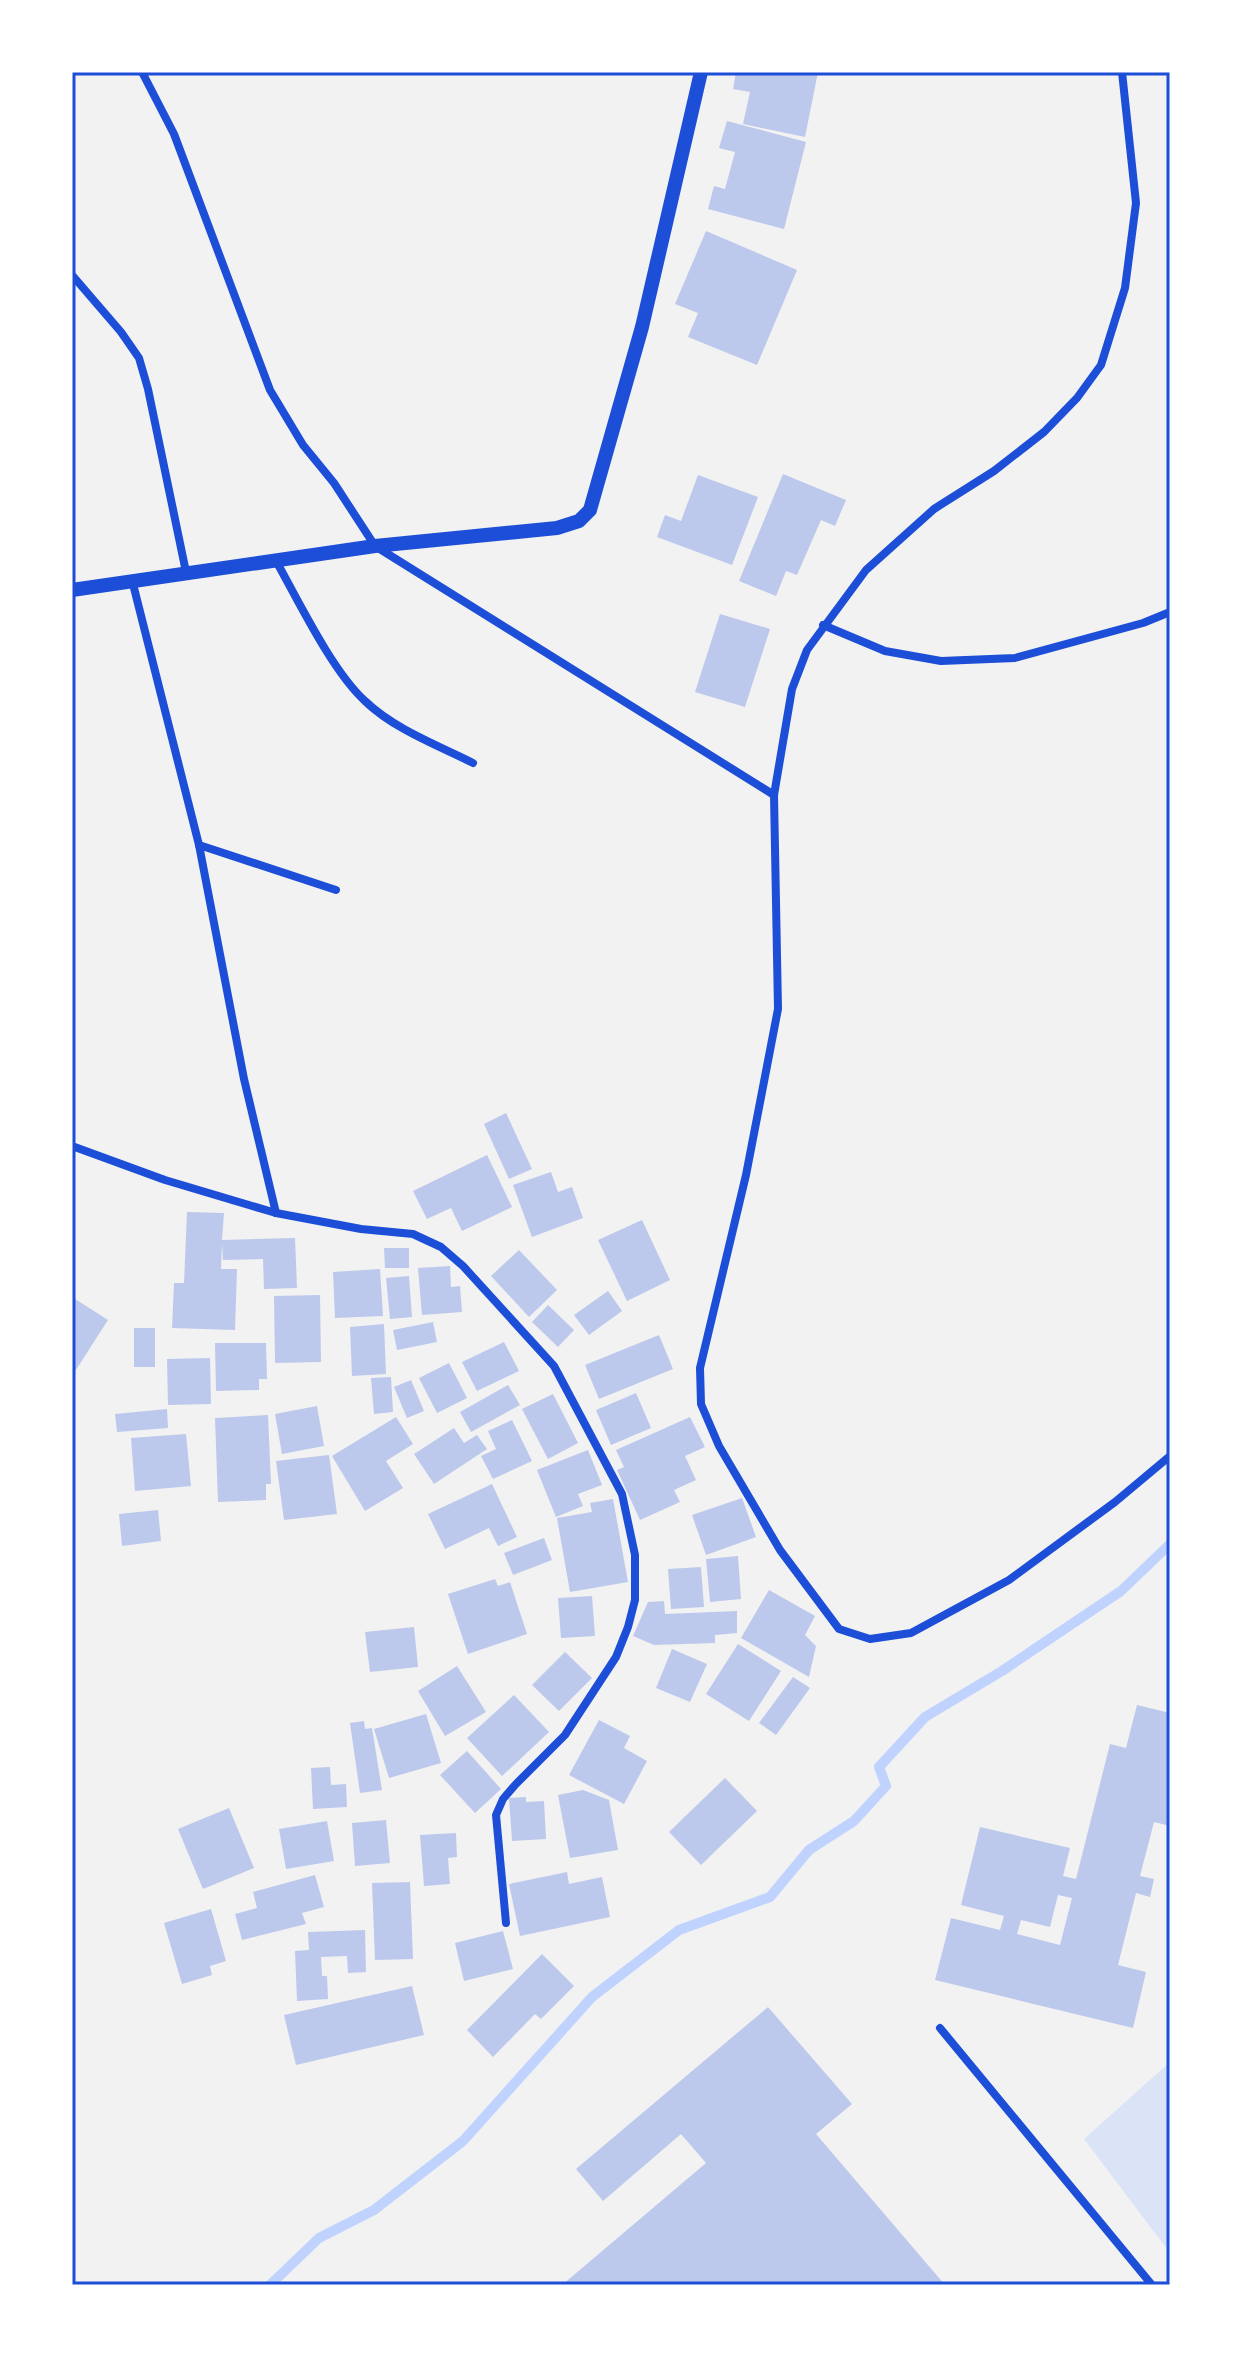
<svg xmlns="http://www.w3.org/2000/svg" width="1242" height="2357" viewBox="0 0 1242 2357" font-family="'Source Sans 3',sans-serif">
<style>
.green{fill:#dbe4f7}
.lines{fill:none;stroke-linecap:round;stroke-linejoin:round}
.stream{stroke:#bfd3fe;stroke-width:10}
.building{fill:#bdc9ec;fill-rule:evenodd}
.minor{stroke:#1d4ed8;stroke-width:8}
.tertiary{stroke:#1d4ed8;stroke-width:14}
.neatline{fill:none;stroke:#1d4ed8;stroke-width:3}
</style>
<rect width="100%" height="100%" fill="#f2f2f2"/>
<polygon class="green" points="1170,2062 1170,2253 1084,2139"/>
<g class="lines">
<polyline class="stream" points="270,2285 319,2238 374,2210 463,2141 592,1997 679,1930 770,1897 809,1850 854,1821 886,1786 879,1767 925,1717 1002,1671 1121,1591 1170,1544"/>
</g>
<g class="building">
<polygon points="736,72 818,72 805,137 743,124 750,92 733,89"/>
<polygon points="727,121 806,142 784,229 708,209 714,186 725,189 735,152 719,148"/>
<polygon points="706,231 797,270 757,365 688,337 698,313 675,304"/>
<polygon points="783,474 846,500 835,526 821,520 797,575 786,571 776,596 739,581"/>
<polygon points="698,475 758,497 732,565 657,537 665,515 681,521"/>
<polygon points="720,614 770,629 745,707 695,692"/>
<polygon points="506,1113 532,1169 509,1179 484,1124"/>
<polygon points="487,1155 512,1207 462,1231 451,1208 427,1219 413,1191"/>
<polygon points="551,1172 558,1192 572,1187 583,1218 532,1237 513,1185"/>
<polygon points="187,1212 224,1213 222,1240 295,1238 297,1288 264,1289 263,1259 223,1260 222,1244 221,1269 237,1269 235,1330 172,1328 174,1283 184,1283"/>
<polygon points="642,1220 670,1280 627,1301 598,1240"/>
<polygon points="384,1248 409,1248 409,1268 385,1268"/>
<polygon points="519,1250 557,1290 529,1317 491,1276"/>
<polygon points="450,1266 451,1287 460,1286 462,1312 422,1315 418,1268"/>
<polygon points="380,1269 383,1316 335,1318 333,1272"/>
<polygon points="409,1276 412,1317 390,1319 386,1278"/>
<polygon points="608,1291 622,1311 589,1335 574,1315"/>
<polygon points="320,1295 321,1362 275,1363 274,1296"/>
<polygon points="72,1297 108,1320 72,1376"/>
<polygon points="548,1305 574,1330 558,1347 532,1322"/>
<polygon points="433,1322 437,1342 397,1350 393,1330"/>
<polygon points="384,1324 386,1374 352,1376 350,1327"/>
<rect x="134" y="1328" width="21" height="39"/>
<polygon points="659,1335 673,1369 599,1399 585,1365"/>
<polygon points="504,1342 519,1371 477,1391 462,1362"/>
<polygon points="215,1343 266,1343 267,1379 259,1379 259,1390 216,1391"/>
<polygon points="210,1358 211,1404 168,1405 167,1359"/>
<polygon points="449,1363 467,1398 437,1413 419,1378"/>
<polygon points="391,1377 393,1412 374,1414 371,1378"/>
<polygon points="411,1380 424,1411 407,1418 394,1387"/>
<polygon points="508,1385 520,1405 471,1432 460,1412"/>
<polygon points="636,1393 651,1428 611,1445 596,1410"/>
<polygon points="553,1394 578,1443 548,1459 522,1409"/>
<polygon points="317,1406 324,1446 282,1454 275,1414"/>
<polygon points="167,1409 168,1428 117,1432 115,1414"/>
<polygon points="268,1415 271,1484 266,1484 266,1500 218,1502 215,1418"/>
<polygon points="396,1417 413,1444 386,1461 403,1488 365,1511 332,1456"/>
<polygon points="690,1417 705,1447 685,1456 696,1480 674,1490 680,1502 640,1520 617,1470 624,1467 616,1450"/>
<polygon points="512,1420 532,1461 493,1479 481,1456 496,1449 488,1431"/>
<polygon points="454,1428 464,1443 477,1435 487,1449 434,1484 414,1454"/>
<polygon points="186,1434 191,1486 135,1491 131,1438"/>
<polygon points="588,1450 602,1485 578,1494 583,1506 556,1517 537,1470"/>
<polygon points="329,1455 337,1514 284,1520 276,1461"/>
<polygon points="492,1484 517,1537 498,1546 489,1528 445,1549 428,1514"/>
<polygon points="742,1498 756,1537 706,1555 692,1515"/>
<polygon points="613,1499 628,1582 570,1592 557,1518 592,1512 590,1503"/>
<polygon points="158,1510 161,1541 122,1546 119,1514"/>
<polygon points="544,1538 552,1560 513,1575 504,1553"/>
<polygon points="738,1556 741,1599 710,1602 706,1559"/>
<polygon points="701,1567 704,1607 671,1609 668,1569"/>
<polygon points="495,1579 498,1586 510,1582 527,1634 468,1654 448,1594"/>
<polygon points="769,1590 815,1616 805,1635 816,1646 809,1677 741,1638"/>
<polygon points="592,1596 595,1636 561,1638 558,1598"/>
<polygon points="664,1601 665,1614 737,1611 737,1633 715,1635 715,1643 654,1645 633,1636 648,1602"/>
<polygon points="414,1627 418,1667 370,1672 365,1632"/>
<polygon points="738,1644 781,1671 749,1721 706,1694"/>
<polygon points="672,1649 707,1664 690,1702 656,1688"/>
<polygon points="565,1652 592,1678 559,1711 532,1685"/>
<polygon points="457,1666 486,1712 445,1736 418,1691"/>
<polygon points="793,1677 810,1688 776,1735 759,1723"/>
<polygon points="514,1695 549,1732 502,1776 467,1738"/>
<path d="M1137,1705L1170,1713V1826L1154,1822L1140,1876L1154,1879L1150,1897L1136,1893L1118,1965L1146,1972L1133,2028L935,1980L951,1918L1000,1930L1004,1916L961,1905L980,1827L1070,1848L1063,1876L1076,1879L1110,1744L1126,1748ZM1058,1895L1072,1898L1060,1945L1017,1934L1021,1920L1050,1927Z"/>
<polygon points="426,1714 441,1763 389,1778 374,1729"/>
<polygon points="599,1720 630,1736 624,1748 647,1761 624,1804 569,1775"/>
<polygon points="364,1721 365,1729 372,1728 382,1790 360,1793 350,1723"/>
<polygon points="467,1751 501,1789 475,1813 440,1775"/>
<polygon points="330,1767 331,1785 346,1784 347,1807 313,1809 311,1768"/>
<polygon points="725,1778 757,1811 701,1865 669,1832"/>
<polygon points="583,1790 609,1800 618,1850 570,1858 558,1795"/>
<polygon points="526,1797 526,1802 544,1801 546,1839 512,1841 509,1798"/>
<polygon points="229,1808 254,1868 203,1889 178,1829"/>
<polygon points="386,1820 390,1863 355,1866 352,1823"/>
<polygon points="327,1821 334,1861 286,1869 279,1829"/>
<polygon points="456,1833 457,1857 448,1858 450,1884 424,1886 420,1835"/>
<polygon points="567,1872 569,1884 602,1877 610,1917 520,1936 509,1884"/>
<polygon points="315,1875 324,1907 302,1913 306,1924 242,1940 235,1914 257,1908 253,1892"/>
<polygon points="410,1882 413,1959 375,1960 372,1883"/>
<polygon points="211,1909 226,1961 210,1966 212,1975 182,1984 164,1923"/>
<polygon points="365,1930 366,1972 348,1973 347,1956 321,1957 322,1976 327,1976 328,1999 297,2001 295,1951 309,1950 308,1932"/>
<polygon points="503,1931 513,1969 464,1981 455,1943"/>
<polygon points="542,1954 574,1986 541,2019 535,2014 493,2057 467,2030"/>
<polygon points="412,1986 424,2035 296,2065 284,2015"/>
<polygon points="768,2007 852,2104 816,2134 945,2285 562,2285 706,2163 681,2134 603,2201 576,2169"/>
</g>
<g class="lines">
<g class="minor">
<polyline points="142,72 174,134 270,390 303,445 334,483 375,546 774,795"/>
<polyline points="1122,72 1136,203 1125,288 1101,365 1077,398 1044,432 994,471 934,509 866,570 807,650 792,689 774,795 778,1009 746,1175 700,1368 701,1404 719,1446 780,1550 839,1629 870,1639 911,1633 1009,1580 1115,1502 1170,1456"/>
<polyline points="72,275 121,332 139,358 148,389 186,572"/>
<path d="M275,559C298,600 332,671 365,701C394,729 437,745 473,763"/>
<polyline points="132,580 199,845 244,1079 276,1213"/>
<polyline points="823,625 885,651 941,661 1015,658 1143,623 1170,612"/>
<polyline points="199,845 336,890"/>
<polyline points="72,1146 165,1180 276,1213 361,1229 413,1234 441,1247 463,1266 554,1366 622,1494 635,1555 635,1600 628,1627 616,1657 565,1735 516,1784 503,1799 496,1815 506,1923"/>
<polyline points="940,2028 1152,2285"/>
</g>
<polyline class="tertiary" points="72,590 375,546 557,528 579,521 590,510 642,327 701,72"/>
</g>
<rect width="1242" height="2357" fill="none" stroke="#ffffff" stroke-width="148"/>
<rect x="74" y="74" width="1094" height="2209" class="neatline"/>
</svg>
